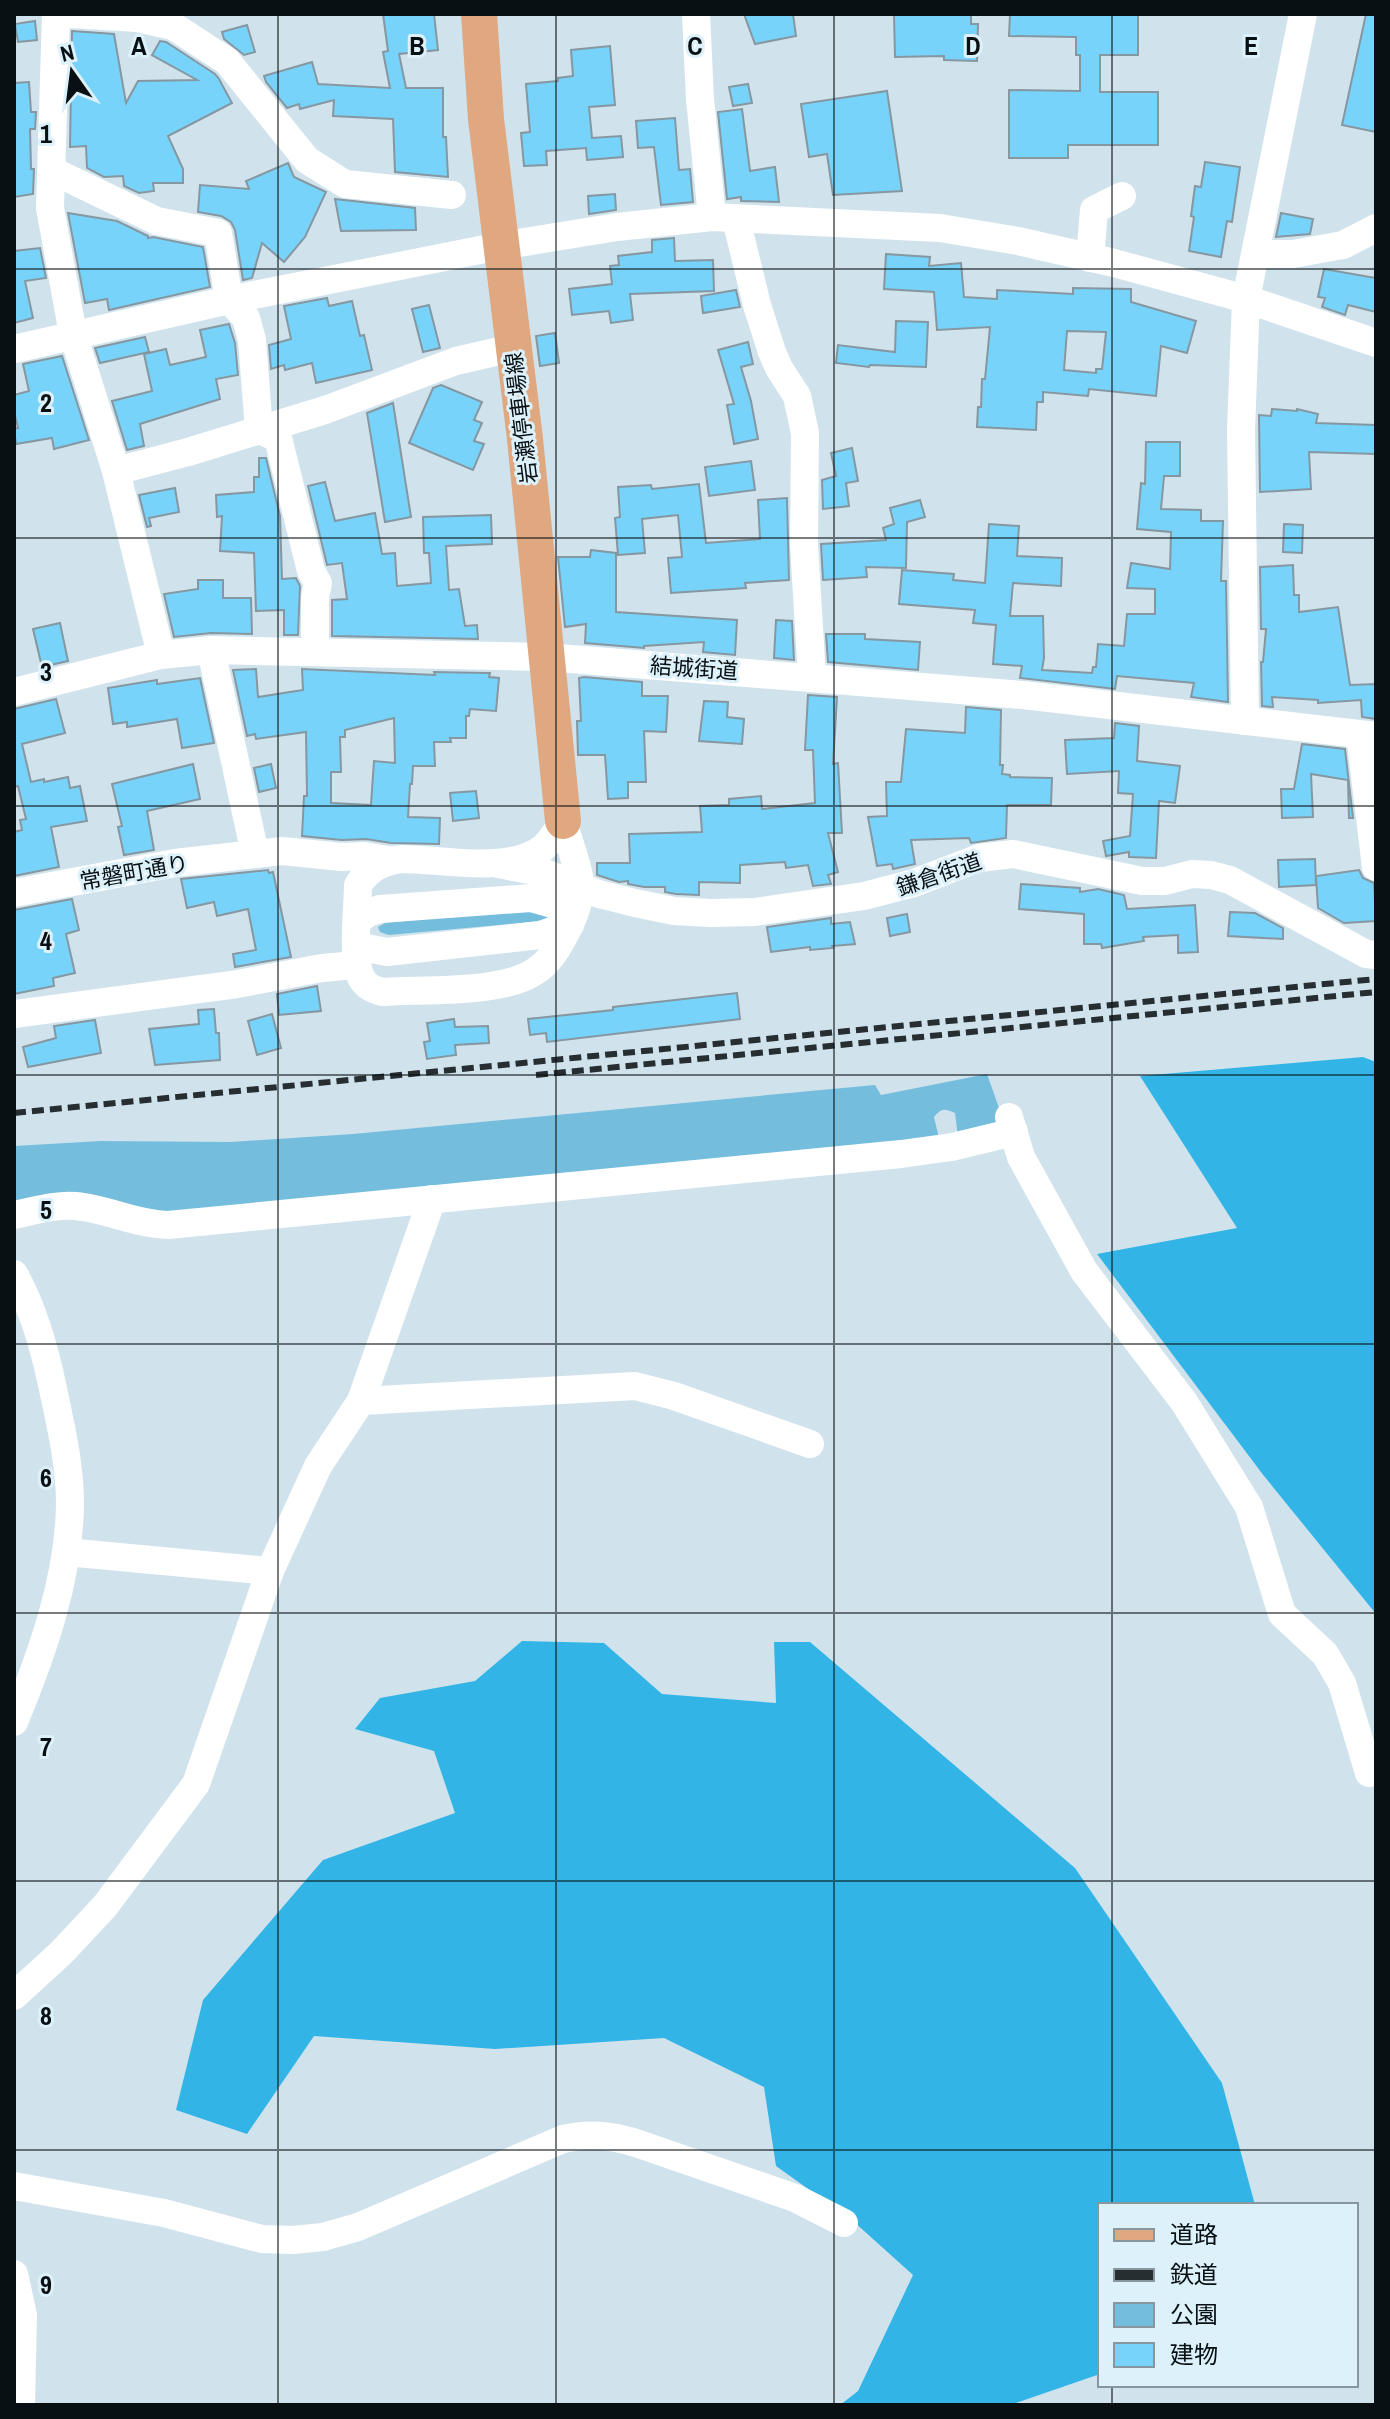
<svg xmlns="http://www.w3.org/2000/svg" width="1390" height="2419" viewBox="0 0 1390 2419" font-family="'Archivo Narrow','Noto Sans JP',sans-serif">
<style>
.green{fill:#75bddd}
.forest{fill:#32b5e6}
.building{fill:#78d3fb;stroke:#8597a0;stroke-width:2;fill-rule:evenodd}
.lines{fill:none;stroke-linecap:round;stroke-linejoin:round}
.minor{stroke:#fff;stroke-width:28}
.major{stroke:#dfa880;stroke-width:36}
.rail{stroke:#262e32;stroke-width:6;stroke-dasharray:12 6;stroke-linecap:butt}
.grid{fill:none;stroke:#091013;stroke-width:2;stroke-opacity:0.55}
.labels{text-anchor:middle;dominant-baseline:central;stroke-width:6;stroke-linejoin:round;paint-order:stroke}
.street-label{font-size:22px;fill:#091013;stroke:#ddf1fa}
.grid-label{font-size:26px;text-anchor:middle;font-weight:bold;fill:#091013;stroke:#ddf1fa;stroke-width:6;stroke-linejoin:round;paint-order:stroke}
</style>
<rect width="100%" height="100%" fill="#d0e3ed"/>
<g class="green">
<polygon points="541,908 550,916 542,921 389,935 380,932 378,927 385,923"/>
<path d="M987,1074L1004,1122L958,1137L955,1113C945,1108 941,1108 934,1117L940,1142L165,1215L14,1207V1146L101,1141L231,1142L353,1134L875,1085L881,1095Z"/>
</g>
<g class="forest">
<polygon points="1363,1057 1376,1062 1376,1614 1264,1476 1097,1254 1237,1228 1140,1076"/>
<polygon points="522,1641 604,1643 662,1694 776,1703 774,1642 810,1642 1075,1868 1222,2083 1255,2205 1100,2205 1100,2374 1010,2405 840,2405 858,2391 913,2275 853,2221 776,2166 764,2087 664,2038 495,2049 314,2036 247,2134 176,2110 203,2000 323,1860 455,1813 434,1751 355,1729 380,1698 475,1681"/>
</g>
<g class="building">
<polygon points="383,14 434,14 438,50 399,54 406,88 443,88 443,137 446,137 448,177 395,172 393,119 333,116 334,100 300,109 299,104 287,108 266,82 264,76 312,62 318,84 390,88 383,52 388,51"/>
<polygon points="744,14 793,14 796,36 755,44"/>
<polygon points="894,14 971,14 971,24 978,24 977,61 944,60 944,56 895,57"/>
<polygon points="1010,14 1138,14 1138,55 1100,55 1100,92 1158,92 1158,145 1068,145 1068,158 1009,158 1009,90 1080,91 1080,55 1076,55 1076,37 1009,36"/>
<polygon points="1366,14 1376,14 1376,132 1342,125"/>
<polygon points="35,21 37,40 18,42 15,24"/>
<polygon points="247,25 255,52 244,55 224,39 222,32"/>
<polygon points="72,31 114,34 126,103 138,81 197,80 152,55 160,41 166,42 215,74 219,79 232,103 168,136 183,169 183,183 153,183 154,191 139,193 124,186 123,176 104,177 87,168 86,146 70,147"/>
<polygon points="610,46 615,105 589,107 592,138 621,136 623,157 587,160 586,148 546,151 547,165 524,166 521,133 530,132 526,84 558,81 558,78 573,76 571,50"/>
<polygon points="29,82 31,112 36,112 35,129 30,129 31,169 34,169 33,194 14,197 14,83"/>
<polygon points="748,84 752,103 733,106 729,87"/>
<polygon points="887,91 902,191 833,195 827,154 809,157 801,104"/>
<polygon points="742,109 750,171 775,167 779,202 741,201 741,197 727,199 718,112"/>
<polygon points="675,118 679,170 690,169 693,202 661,205 654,147 638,148 636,121"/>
<polygon points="1205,162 1240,167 1232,222 1227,221 1221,257 1189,251 1194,217 1191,216 1195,186 1201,187"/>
<polygon points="288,163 294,177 326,192 305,237 284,262 262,243 252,278 243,280 235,230 231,222 221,216 198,212 200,185 249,189 246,181"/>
<polygon points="615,194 616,210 589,214 588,196"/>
<polygon points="335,199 415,208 416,230 341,231"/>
<polygon points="68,213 117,221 148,236 148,238 153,237 203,247 210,287 109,310 107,299 85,303"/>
<polygon points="1281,213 1313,219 1310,234 1276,237"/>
<polygon points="674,238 675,261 713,260 714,291 630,294 633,320 611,323 609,311 572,315 569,289 612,284 610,266 619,265 618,256 652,252 652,240"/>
<polygon points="40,248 46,278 25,281 33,318 14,323 14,251"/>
<path d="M886,254L930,257L929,266L961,263L964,297L997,299V290L1073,294V288L1131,289V302L1196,321L1187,353L1161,346L1156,396L1089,389L1088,396L1043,392V402H1037L1036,430L977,427L978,407H981L982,379H985L990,327L937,330L934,292L884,289ZM1067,331L1106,332L1102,369H1096V373L1064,370Z"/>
<polygon points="1324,269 1376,278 1376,312 1348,305 1345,315 1322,307 1325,298 1318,297"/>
<polygon points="736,290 740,307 703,313 701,296"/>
<polygon points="327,298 329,306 352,301 360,336 364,335 372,370 316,383 312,363 285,370 284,365 271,369 269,345 291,339 284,306"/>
<polygon points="429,305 440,348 423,352 412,309"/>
<polygon points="896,321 928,322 926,367 870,365 869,367 836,363 838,345 895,352"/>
<polygon points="229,324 235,343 238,375 216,379 220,399 140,424 144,446 127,450 112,401 152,391 144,354 166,349 170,365 206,357 200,330"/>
<polygon points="555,333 559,363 540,366 536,336"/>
<polygon points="145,337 149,352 100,363 95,348"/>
<polygon points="748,342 753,364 741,367 751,401 758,439 734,444 727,405 734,404 718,350"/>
<polygon points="62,356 89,440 54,449 52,438 16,444 14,429 18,428 14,411 14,395 29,391 23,364"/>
<polygon points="441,385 482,402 474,420 482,423 474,441 484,444 473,470 409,443 433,388"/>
<polygon points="393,403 411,517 385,522 367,413"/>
<polygon points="1272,409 1297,411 1297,409 1318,414 1316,423 1376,425 1376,454 1309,452 1311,489 1260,492 1259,415 1271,416"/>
<polygon points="1146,442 1180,442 1180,476 1164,476 1161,509 1201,510 1201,521 1223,521 1221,581 1226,581 1228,702 1191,697 1194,683 1117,676 1115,689 1020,678 1022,666 993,664 996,625 973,623 975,610 899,604 902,570 954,574 953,580 985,583 989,524 1019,526 1017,556 1062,558 1061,586 1013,583 1010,616 1043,616 1044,658 1042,670 1092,673 1093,667 1096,667 1098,644 1124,646 1127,614 1155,614 1155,589 1127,588 1131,563 1170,569 1171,532 1137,529 1141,483 1145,484"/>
<polygon points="852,448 858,481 846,483 849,506 823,509 822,480 836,476 831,453"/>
<polygon points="259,458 266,458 280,516 282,579 296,578 300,586 298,635 284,635 284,610 256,611 254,553 220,551 222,516 217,517 216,495 254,492 254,477 259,477"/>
<polygon points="751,461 755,490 709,496 705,467"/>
<polygon points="325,482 335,521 375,513 382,554 395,553 397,586 431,583 429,553 424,553 423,517 491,515 492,544 446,546 449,590 459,589 465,626 477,625 478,639 332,636 332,600 347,599 342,563 327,565 308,486"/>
<polygon points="699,484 706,543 760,539 758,500 787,498 789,580 745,583 746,588 671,593 668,558 682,557 678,515 642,519 645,553 618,555 615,518 620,517 618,487 651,485 652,489"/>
<polygon points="175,488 179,512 149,518 151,526 147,527 139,495"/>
<polygon points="920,500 925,517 907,522 906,568 866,567 867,577 823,580 821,544 886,540 883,528 894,524 890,508"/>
<polygon points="1284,524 1303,525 1302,553 1283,552"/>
<polygon points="591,550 616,553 616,612 737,620 735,655 703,652 704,642 644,646 644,648 585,643 586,624 565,627 558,557 590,557"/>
<polygon points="1293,565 1294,595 1299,595 1299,612 1338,607 1350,685 1376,684 1376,719 1362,717 1361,700 1318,703 1318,700 1272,697 1273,707 1262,706 1261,662 1263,662 1266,629 1261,629 1260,567"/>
<polygon points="198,580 223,580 223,598 251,598 252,634 211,633 174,637 164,594 198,589"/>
<polygon points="776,620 792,621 794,660 774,658"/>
<polygon points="60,623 68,661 42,667 33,629"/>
<polygon points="826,634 865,634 865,639 920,642 918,670 828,662"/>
<path d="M256,669L258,697L303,690L302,669L435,675L434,672L486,673H490L489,677L499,678L496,711L470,709L469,716H466V738H450L451,742H434L435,766H413L412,784H410L408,817L440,818L439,844L391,843L366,839L342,840L302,836L304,796H307L306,732L256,739L255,734L247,736L233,670ZM394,718L395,763L374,761L371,805L331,803V772H341L340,737H345V730Z"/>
<polygon points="584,677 642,682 642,696 668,696 666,732 644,731 646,782 628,782 628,798 608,799 605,755 578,755 577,721 581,721 579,678"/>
<polygon points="200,678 214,743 182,748 177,719 127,727 127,722 113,724 108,688 157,680 157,684"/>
<polygon points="808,695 837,697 833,764 838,763 842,833 828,833 838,872 828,875 831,884 813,886 808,865 786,868 785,862 740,865 740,883 699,882 699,895 676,894 665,892 665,887 644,887 628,884 628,881 619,882 597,875 597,863 630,863 629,834 702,832 700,806 729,805 729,799 761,796 762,809 815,803 813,750 805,750"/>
<polygon points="56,699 65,733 22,744 31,782 44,779 44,782 68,777 70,788 80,786 87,821 51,827 59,867 14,876 14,832 22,830 20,820 26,819 18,786 14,787 14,709"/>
<polygon points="704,701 728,702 727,717 744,719 742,744 699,741"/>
<polygon points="966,707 1001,710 1000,765 1003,765 1002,774 1010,775 1010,777 1052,778 1051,805 1007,805 1006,838 971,843 969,838 911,840 915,864 893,869 892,864 877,866 868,817 887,816 886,782 901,782 906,729 965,733"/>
<polygon points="1115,723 1139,726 1137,761 1180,766 1175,803 1159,801 1156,858 1129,857 1129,852 1106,856 1103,841 1130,836 1133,794 1118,793 1119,771 1067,774 1065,740 1114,738"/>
<polygon points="1302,744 1345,749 1353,818 1349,818 1348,780 1311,774 1313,817 1282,818 1281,789 1294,789"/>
<polygon points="193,764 200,799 147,811 154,850 124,855 118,827 122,826 112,784"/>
<polygon points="271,764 276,788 259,792 254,768"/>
<polygon points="476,791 479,818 453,821 450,793"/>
<polygon points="1315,859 1316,885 1279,887 1278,860"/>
<polygon points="268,870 269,873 273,872 291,957 235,967 233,954 256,950 248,909 217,916 214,902 187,908 181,879"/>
<polygon points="1359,870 1363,878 1374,883 1376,921 1344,923 1318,908 1316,876"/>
<polygon points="1021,884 1080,888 1080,892 1098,889 1124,895 1127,909 1195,905 1198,952 1178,953 1178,935 1143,937 1144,941 1102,948 1101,944 1084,944 1084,914 1019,909"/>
<polygon points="72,899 79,930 66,934 75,973 53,978 54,986 14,994 14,910"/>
<polygon points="1230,912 1255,913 1283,928 1283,939 1228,936"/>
<polygon points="907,914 910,932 890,936 887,918"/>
<polygon points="831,918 831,924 850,922 855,944 832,946 833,948 810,950 810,947 771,952 767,927"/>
<polygon points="317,986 321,1011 279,1015 277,994"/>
<polygon points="737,993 740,1019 547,1042 546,1033 530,1035 528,1019 613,1010 613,1007"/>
<polygon points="214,1009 216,1033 219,1033 220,1060 155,1065 149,1029 199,1024 198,1010"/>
<polygon points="272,1014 281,1048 257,1055 248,1021"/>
<polygon points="454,1019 455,1027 488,1026 489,1043 455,1045 456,1055 427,1059 424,1042 430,1041 427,1023"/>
<polygon points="95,1020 101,1053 28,1067 23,1047 56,1038 54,1026"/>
</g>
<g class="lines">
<g class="minor">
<polyline points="56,14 50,208 73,334 116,471 161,655"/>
<polyline points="70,14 137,18 173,26 227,61 307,160 345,184 452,195"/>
<polyline points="696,14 700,99 712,217"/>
<polyline points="53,171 157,221 218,233 229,300 246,318 252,340 259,430 278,438 311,571 318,583 315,597 315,650"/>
<polyline points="736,219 757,305 772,352 779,368 797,396 805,433 804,545 812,677"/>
<polyline points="1256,254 1293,254 1343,245 1376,228"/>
<polyline points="1090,258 1094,210 1122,196"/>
<polyline points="14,349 229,300 500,246 617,227 712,217 940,228 1018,241 1114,263 1246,299 1376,343"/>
<polyline points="116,471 188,452 325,410 456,361 513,348"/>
<polyline points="211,650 255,854"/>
<polyline points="14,692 161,655 211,650 546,657 1023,695 1376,736"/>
<polyline points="1245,721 1241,430 1246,299 1303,14"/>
<polyline points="1360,735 1376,867"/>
<path d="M563,821C567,837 581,873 580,887C580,902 572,921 565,934C557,949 549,963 534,972C501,994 423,989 382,992C373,989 367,987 362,979C351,961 358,907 358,885C369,868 383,861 402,859C445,859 510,875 544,847C552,840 557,830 563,821Z"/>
<polyline points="498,864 545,873 599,894 635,903 674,911 711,913 755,912 864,896 914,883 979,858 1013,854 1142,881 1165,881 1192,874 1211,875 1230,880 1366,954 1376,955"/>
<polyline points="14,893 175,863 282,851 342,857 364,856 388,860"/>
<polyline points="358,920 368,913 380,909 531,898 574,910"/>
<polyline points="356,946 387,952 540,935 570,925"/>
<polyline points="14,1014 237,984 322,968 356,965"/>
<polyline points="1009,1117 1021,1157 1084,1271 1184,1402 1249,1507 1282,1614 1325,1654 1342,1683 1369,1773"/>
<path d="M14,1215C34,1211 56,1204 76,1206C107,1209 136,1224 168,1225L901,1154L952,1147L1014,1132"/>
<path d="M14,1274C34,1309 45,1350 53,1389C61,1427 70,1465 70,1504C69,1579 42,1654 14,1722"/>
<polyline points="361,1401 635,1386 674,1396 810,1444"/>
<polyline points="66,1552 270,1571"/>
<polyline points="14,1996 61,1953 105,1906 196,1784 270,1571 318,1466 361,1401 432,1199"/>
<path d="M14,2186L164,2213L262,2239L293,2240L323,2237L358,2227L563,2139C589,2133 610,2135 636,2143L795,2198L844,2223"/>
<polyline points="14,2274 23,2315 21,2405"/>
</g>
<polyline class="major" points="479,14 486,119 525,439 563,821"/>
<g class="rail">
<polyline points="536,1075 1376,992"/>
<polyline points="14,1113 1376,979"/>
</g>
</g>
<path class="grid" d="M278,14V2405M556,14V2405M834,14V2405M1112,14V2205M14,269H1376M14,538H1376M14,806H1376M14,1075H1376M14,1344H1376M14,1613H1376M14,1881H1376M14,2150H1376M1112,2385V2405"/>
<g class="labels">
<g class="street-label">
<text transform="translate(521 418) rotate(-97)">岩瀬停車場線</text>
<text transform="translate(694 668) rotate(4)">結城街道</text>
<text transform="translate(134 872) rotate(-10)">常磐町通り</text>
<text transform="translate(939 874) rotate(-19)">鎌倉街道</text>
</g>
</g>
<g class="grid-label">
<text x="139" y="55">A</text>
<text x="417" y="55">B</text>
<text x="695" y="55">C</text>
<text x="973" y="55">D</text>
<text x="1251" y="55">E</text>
<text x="46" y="143">1</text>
<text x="46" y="412">2</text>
<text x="46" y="681">3</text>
<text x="46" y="950">4</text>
<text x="46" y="1219">5</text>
<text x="46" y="1487">6</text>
<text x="46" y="1756">7</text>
<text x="46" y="2025">8</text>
<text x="46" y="2294">9</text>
</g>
<rect width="1390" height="2419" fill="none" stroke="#091013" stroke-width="32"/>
<rect x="1098" y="2203" width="260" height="184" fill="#ddf1fa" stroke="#88979e" stroke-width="2"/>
<rect x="1114" y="2229" width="40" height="12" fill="#dfa880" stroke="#88979e" stroke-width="2"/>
<text x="1170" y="2243" font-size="24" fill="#091013">道路</text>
<rect x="1114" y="2269" width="40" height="12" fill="#262e32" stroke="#88979e" stroke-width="2"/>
<text x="1170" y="2283" font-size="24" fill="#091013">鉄道</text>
<rect x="1114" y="2303" width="40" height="24" fill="#75bddd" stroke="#88979e" stroke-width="2"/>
<text x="1170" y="2323" font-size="24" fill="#091013">公園</text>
<rect x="1114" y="2343" width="40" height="24" fill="#78d3fb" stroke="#88979e" stroke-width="2"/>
<text x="1170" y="2363" font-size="24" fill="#091013">建物</text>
<g transform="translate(72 72) rotate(346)" stroke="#ddf1fa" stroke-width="6" paint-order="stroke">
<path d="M0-6L14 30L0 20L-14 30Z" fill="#091013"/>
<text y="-12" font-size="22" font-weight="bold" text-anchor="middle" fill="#091013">N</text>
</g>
</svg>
